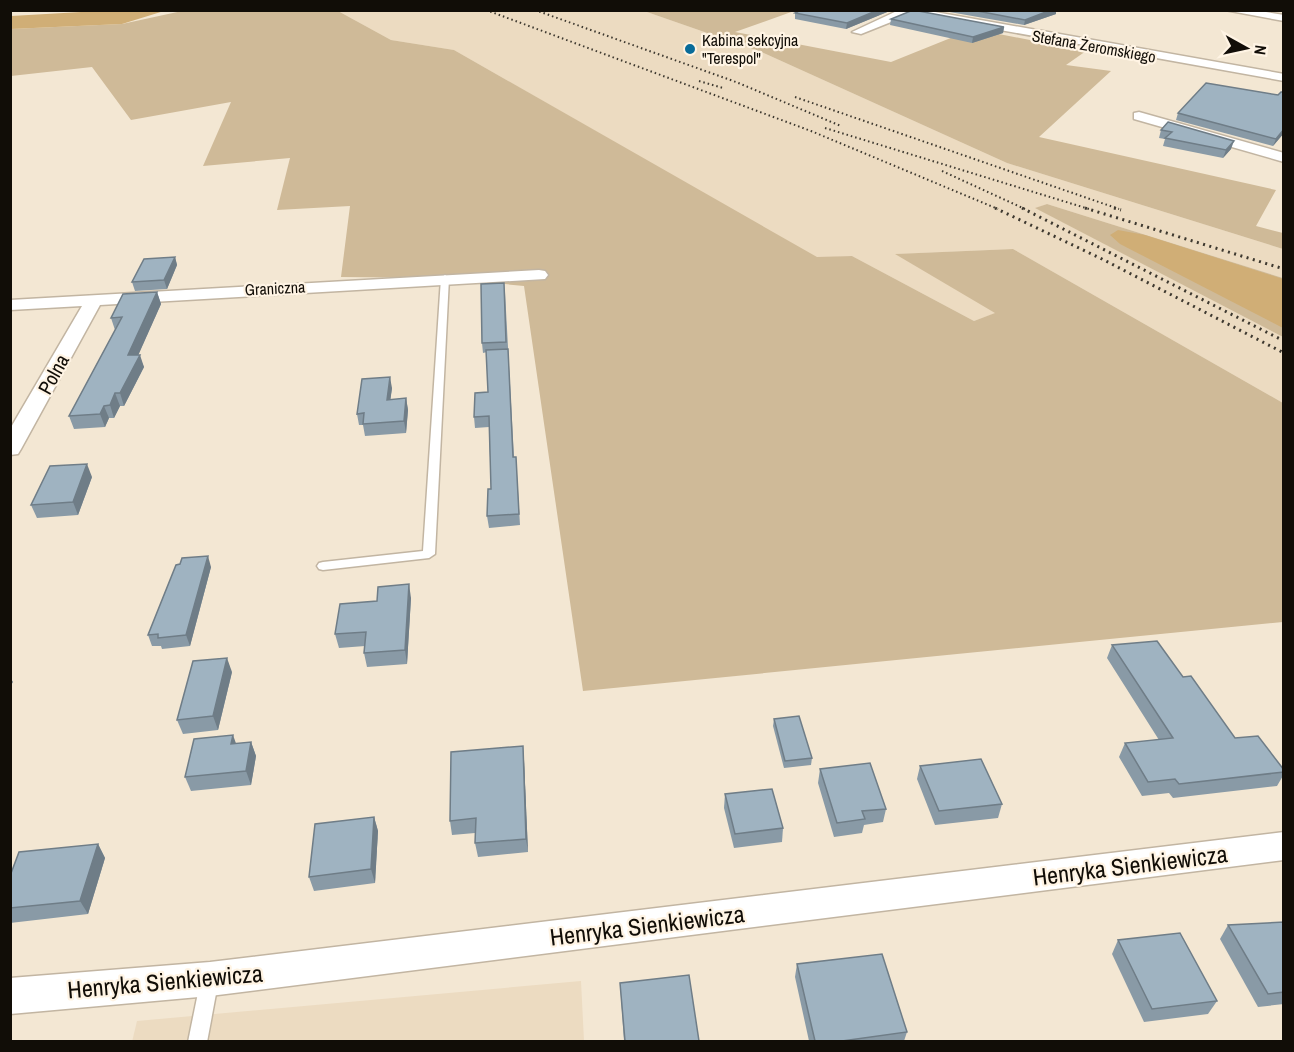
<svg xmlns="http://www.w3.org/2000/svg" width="1294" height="1052" viewBox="0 0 1294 1052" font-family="'Archivo Narrow',sans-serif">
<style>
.built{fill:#ecdbc1}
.green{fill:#cfba98}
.forest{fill:#d0ae76}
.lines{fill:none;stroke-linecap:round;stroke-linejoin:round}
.service-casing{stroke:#c2b5a2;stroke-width:3}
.minor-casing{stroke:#c2b5a2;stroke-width:3}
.service{fill:#fff;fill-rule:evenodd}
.minor{fill:#fff;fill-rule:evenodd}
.rail-far1{stroke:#3d382f;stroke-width:2;stroke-dasharray:1.5 3;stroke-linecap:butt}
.rail{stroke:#3d382f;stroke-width:3;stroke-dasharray:2 4.5;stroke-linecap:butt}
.wall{fill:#899aa6}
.shaded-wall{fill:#6f7d87}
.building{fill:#9fb3c1;stroke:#6f7d87;stroke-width:1.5}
.poi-dot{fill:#086b99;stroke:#fff4e4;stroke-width:2}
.labels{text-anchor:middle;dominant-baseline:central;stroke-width:4.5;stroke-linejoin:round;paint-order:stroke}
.far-poi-label{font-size:16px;fill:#110d07;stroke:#fff4e4;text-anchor:start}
.far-street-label{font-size:16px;fill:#110d07;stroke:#fff4e4}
.street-label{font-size:20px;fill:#110d07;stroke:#fff4e4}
.near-street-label{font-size:24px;fill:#110d07;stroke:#fff4e4}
</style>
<rect width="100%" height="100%" fill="#f3e7d3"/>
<g class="built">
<polygon points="338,11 644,11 759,51 1007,163 1283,249 1283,278 1047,204 1036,208 1283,337 1283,403 1013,249 896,254 996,313 974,321 852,256 817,258 454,50 391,40"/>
<polygon points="581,981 584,1041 132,1042 137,1021"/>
</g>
<g class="green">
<polygon points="182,11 338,11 391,40 454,50 817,257 852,256 974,321 995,313 895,254 1013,249 1283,403 1283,622 583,691 524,286 445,278 341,277 350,206 277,210 290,158 203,166 231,102 131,120 92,67 11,76 11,29 122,24"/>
<polygon points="644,11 794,11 735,32 891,62 973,29 1086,51 1066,65 1111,71 1039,137 1276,190 1256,226 1283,233 1283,249 1007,163 759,51"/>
<polygon points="1047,204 1283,278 1283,337 1035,208"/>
</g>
<g class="forest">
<polygon points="116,10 164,11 122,24 11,29 11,16"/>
<polygon points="1118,230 1145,235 1283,279 1283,328 1120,244 1110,235"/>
</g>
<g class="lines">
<g class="service-casing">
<g id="service">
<polygon points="445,275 449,278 435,554 429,558 323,570 319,569 317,566 319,563 323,562 423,551 441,278"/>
<polygon points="209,974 215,977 218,983 207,1042 188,1042 200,983 203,977"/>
</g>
</g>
<g class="minor-casing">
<g id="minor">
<polygon points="899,10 924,10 1284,74 1284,81 911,14 861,34 852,32"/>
<polygon points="1225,10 1254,10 1284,15 1284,21"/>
<polygon points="1139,112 1284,153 1284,162 1134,119 1134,113"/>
<polygon points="539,270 545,271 548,275 545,279 100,305 21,449 18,454 10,455 10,429 82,306 10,310 10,300"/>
<polygon points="1284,832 1284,860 210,996 10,1014 10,978 210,962"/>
</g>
</g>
<use href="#service" class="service"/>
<use href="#minor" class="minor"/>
<g class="rail-far1">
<polyline points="486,10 811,131 998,209"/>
<polyline points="535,10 736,82 841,126"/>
<polyline points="699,81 723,88"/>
<polyline points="795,97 1119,209"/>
<polyline points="825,128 1089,209"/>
<polyline points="942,171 1025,209"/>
</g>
<g class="rail">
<polyline points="995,208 1102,259 1284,353"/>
<polyline points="1022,208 1284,341"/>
<polyline points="1085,208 1284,269"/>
<polyline points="1114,208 1121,210"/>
</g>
</g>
<g class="wall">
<polygon points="892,10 846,29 795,19 795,13"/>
<polygon points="938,10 1056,10 1056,14 1024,25"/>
<polygon points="891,19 1004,27 1003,33 972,43 890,25"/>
<polygon points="1284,92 1284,133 1273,146 1176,120 1178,113 1278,95"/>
<polygon points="1168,122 1231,149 1223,158 1163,146 1165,139 1159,138 1161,130"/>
<polygon points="175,257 177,265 167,289 135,291 132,282"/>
<polygon points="157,292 161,304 138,355 144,367 124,406 120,406 114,418 109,418 105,427 74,429 69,416 115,330 111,318"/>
<polygon points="505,292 514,457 516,457 520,525 489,528 487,516 491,489 489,427 475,428 474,417 488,392 487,352 483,353 482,343"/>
<polygon points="392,388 390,400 406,398 408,410 406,433 365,436 363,425 359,425 357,414"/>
<polygon points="92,477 78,515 37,518 31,505"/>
<polygon points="180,564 211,567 190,646 162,649 161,646 152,646 148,635"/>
<polygon points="411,598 407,664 367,667 364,653 365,646 339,648 335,634"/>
<polygon points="1112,645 1183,677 1235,738 1284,770 1284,774 1277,786 1173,798 1169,793 1142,796 1119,757 1125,743 1159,740 1107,658"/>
<polygon points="232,672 218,730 183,734 177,720"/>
<polygon points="774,719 812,758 811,765 784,768 773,726"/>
<polygon points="251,742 256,756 251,785 191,791 185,777 236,744"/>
<polygon points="524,760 528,852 478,857 475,843 475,833 452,835 450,821"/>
<polygon points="920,766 1002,804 998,818 935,825 917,779"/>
<polygon points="820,769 886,809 883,822 864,825 862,833 834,837 818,783"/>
<polygon points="725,794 783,828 782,842 734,848 724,808"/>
<polygon points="374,817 378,831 375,883 314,891 309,877"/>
<polygon points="98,844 105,858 88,914 10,923 10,876"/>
<polygon points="1284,922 1284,1004 1258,1007 1220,939 1228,925"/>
<polygon points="1118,940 1217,1001 1208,1014 1144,1022 1112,954"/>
<polygon points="797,964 907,1032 904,1041 809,1041 795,977"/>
<polygon points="620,983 699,1041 624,1041"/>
</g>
<g class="shaded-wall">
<polygon points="878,10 892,10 846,29 847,23"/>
<polygon points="1051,10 1056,10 1056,14 1024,25 1025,20"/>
<polygon points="1004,27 1003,33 972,43 973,37"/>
<polygon points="1284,129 1284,133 1273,146 1276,139"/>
<polygon points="1234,141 1231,149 1223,158 1226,150"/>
<polygon points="175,257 177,265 167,289 164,280"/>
<polygon points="157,292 161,304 133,367 128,355"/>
<polygon points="140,355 144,367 124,406 120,393"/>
<polygon points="390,377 392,388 389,411 387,400"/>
<polygon points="115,393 120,406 114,418 110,405"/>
<polygon points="406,398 408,410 406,433 404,421"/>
<polygon points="104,406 109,418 105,427 100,414"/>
<polygon points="87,464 92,477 78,515 73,502"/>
<polygon points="208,556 211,567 190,646 186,635"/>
<polygon points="409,584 411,598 407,664 405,650"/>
<polygon points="227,658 232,672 218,730 213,716"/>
<polygon points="10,677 13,682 10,687"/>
<polygon points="233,735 238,749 231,744"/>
<polygon points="251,742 256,756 251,785 246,771"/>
<polygon points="523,746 524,760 528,852 526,839"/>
<polygon points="374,817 378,831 375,883 371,869"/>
<polygon points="98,844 105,858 88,914 80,901"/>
</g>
<g class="building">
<polygon points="801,10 878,10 847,23 795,13"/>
<polygon points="913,10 1004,27 973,37 891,19"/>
<polygon points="972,10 1051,10 1025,20"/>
<polygon points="1206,83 1278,95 1281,92 1284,92 1284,129 1276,139 1178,113"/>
<polygon points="1168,122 1234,141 1226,150 1165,138 1172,132 1161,130"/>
<polygon points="175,257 164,280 132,282 144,259"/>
<polygon points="504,283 506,342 482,343 481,284"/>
<polygon points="157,292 128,355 140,355 120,393 115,393 110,405 104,406 100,414 69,416 122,317 111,318 123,294"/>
<polygon points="508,349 513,457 516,457 519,514 487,516 488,489 491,489 489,416 474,417 475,393 488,392 486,350"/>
<polygon points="390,377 387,400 406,398 404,421 363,424 364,413 357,414 362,379"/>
<polygon points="87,464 73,502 31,505 50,466"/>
<polygon points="208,556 186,635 158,638 158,634 148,635 176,565 180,564 182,558"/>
<polygon points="409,584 405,650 364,653 366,632 335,634 340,604 377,601 378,587"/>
<polygon points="1157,641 1183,677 1191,676 1235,738 1258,736 1284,770 1284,772 1179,784 1175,779 1148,782 1125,743 1173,738 1112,645"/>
<polygon points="227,658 213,716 177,720 193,661"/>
<polygon points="799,716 812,758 785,761 774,719"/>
<polygon points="233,735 231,744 251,742 246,771 185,777 194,739"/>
<polygon points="523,746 526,839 475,843 476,818 450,821 451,752"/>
<polygon points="981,759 1002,804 939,811 920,766"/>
<polygon points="870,763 886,809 862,811 865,819 837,823 820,769"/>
<polygon points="772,789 783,828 735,834 725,794"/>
<polygon points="374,817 371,869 309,877 315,824"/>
<polygon points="98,844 80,901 10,908 10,876 19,852"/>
<polygon points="1284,922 1284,992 1268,994 1228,925"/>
<polygon points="1180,933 1217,1001 1152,1009 1118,940"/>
<polygon points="882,954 907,1032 842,1041 815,1041 797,964"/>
<polygon points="689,975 699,1041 625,1041 620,983"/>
</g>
<circle class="poi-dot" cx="690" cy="49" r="6"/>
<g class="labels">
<g class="far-poi-label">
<text x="702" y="40">Kabina sekcyjna<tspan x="702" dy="18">"Terespol"</tspan></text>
</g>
<g class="far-street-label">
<text transform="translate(1094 46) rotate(10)">Stefana Żeromskiego</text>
<text transform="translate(275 288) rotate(-3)">Graniczna</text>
</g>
<g class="street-label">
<text transform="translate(53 374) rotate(-61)">Polna</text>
</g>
<g class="near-street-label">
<text transform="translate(1130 865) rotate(-7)">Henryka Sienkiewicza</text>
<text transform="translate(647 925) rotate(-7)">Henryka Sienkiewicza</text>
<text transform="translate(165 981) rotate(-5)">Henryka Sienkiewicza</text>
</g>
</g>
<rect width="1294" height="1052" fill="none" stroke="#110d07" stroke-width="24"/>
<g transform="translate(1246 48) rotate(98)" stroke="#fff4e4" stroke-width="4.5" paint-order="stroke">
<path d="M0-4.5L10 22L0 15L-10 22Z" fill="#110d07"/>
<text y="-9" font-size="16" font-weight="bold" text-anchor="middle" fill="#110d07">N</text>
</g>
</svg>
